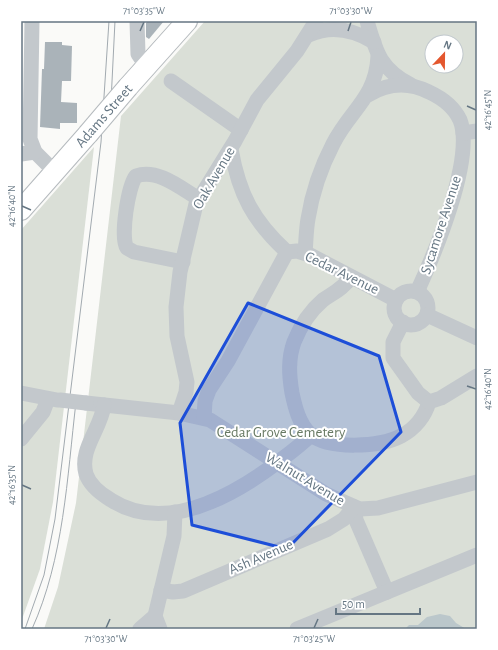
<svg xmlns="http://www.w3.org/2000/svg" width="498" height="650" viewBox="0 0 498 650" font-family="'Alegreya Sans',sans-serif">
<style>
.green{fill:#dadfd7;fill-rule:evenodd}
.water{fill:#bbc7cb}
.building{fill:#aab3b9}
.lines{fill:none;stroke-linecap:round;stroke-linejoin:round}
.major-casing{stroke:#b5babe;stroke-width:22}
.minor{stroke:#c3c8cc;stroke-width:15}
.major{stroke:#fff;stroke-width:20}
.tram{stroke:#a2aab0;stroke-width:1}
.major-bridge-casing{stroke:#b5babe;stroke-width:22;stroke-linecap:butt}
.minor-bridge{stroke:#c3c8cc;stroke-width:15}
.major-bridge{stroke:#fff;stroke-width:20}
.marked{fill:#1d4ed8;fill-opacity:0.2;stroke:#1d4ed8;stroke-width:3;stroke-linejoin:round}
.ticks{fill:none;stroke:#657683;stroke-width:1.5}
.labels{text-anchor:middle;dominant-baseline:central;stroke-width:4;stroke-linejoin:round;paint-order:stroke}
.street-label{font-size:15px;fill:#657683;stroke:#fff}
.park-label{font-size:15px;fill:#687a64;stroke:#fff}
.neatline{fill:none;stroke:#657683;stroke-width:1.5}
.ticks-label{font-size:10px;text-anchor:middle;fill:#657683}
</style>
<rect width="100%" height="100%" fill="#fafaf8"/>
<g class="green">
<path d="M205,21H477V629H44L58,587L76,503L121,116ZM432,42H456V66H432Z"/>
<polygon points="94,147 53,502 40,569 21,622 21,230"/>
</g>
<polygon class="water" points="440,614 450,616 456,623 466,629 405,629 409,625 418,625 427,617"/>
<g class="building">
<polygon points="148,21 164,21 149,39 146,37 146,23"/>
<polygon points="45,42 62,42 62,45 72,46 71,81 62,81 61,102 77,103 77,123 60,123 60,129 40,127 42,69 44,69"/>
</g>
<g class="lines">
<g class="major-casing">
<g id="major">
<polyline points="128,87 187,21"/>
<polyline points="21,210 88,134"/>
</g>
</g>
<g class="minor">
<polyline points="32,21 30,139 35,152 55,172"/>
<polyline points="137,21 138,54 147,67"/>
<path d="M367,21C376,52 380,69 411,85"/>
<path d="M309,35C331,25 354,30 374,42"/>
<polyline points="171,81 241,130"/>
<path d="M368,95C388,83 409,82 429,92C442,98 454,107 460,120C475,158 434,255 417,292"/>
<polyline points="463,133 477,131"/>
<path d="M231,149C239,194 253,221 287,252L297,251L310,255L396,300"/>
<polyline points="21,154 35,152"/>
<path d="M305,253C306,242 306,230 308,219C312,194 321,167 333,144C350,110 376,98 378,56"/>
<path d="M183,262L134,252L127,248C120,238 128,186 136,176C158,168 182,189 199,199"/>
<path d="M351,277C344,288 333,293 323,300C310,311 300,327 294,342C288,359 289,375 292,393C295,407 299,424 310,434C329,450 380,447 401,436C415,429 425,416 429,402"/>
<circle cx="411" cy="308" r="17"/>
<polyline points="427,315 477,338"/>
<polyline points="403,322 393,342 393,358 418,393 429,402"/>
<polyline points="21,393 57,400"/>
<polyline points="429,402 441,398 477,376"/>
<polyline points="86,403 179,413 210,420 326,494 360,509 378,508 477,482"/>
<path d="M104,405C101,429 79,449 86,474C90,486 101,494 111,500C166,535 234,495 278,462C290,453 301,445 311,435"/>
<polyline points="179,413 186,392 187,382 177,336 176,307 180,272 196,204 235,141 257,100 297,51 316,21"/>
<polyline points="204,418 205,401 209,390 228,361 287,252"/>
<polyline points="21,439 43,412 48,399"/>
<polyline points="354,507 356,520 387,592"/>
<polyline points="161,590 173,592 183,591 328,529 344,519 354,507"/>
<polyline points="140,629 155,616"/>
<polyline points="160,629 155,616 174,536 175,512"/>
<polyline points="297,629 477,555"/>
</g>
<use href="#major" class="major"/>
<g class="tram">
<polyline points="111,102 115,21"/>
<polyline points="25,629 44,575 55,519 101,142 109,21"/>
<path d="M32,629C64,558 67,478 76,402"/>
</g>
<g class="major-bridge-casing">
<polyline id="major-bridge" points="88,134 128,87"/>
</g>
<polyline class="minor-bridge" points="60,400 86,403"/>
<use href="#major-bridge" class="major-bridge"/>
</g>
<path class="marked" d="M248,303L379,356L401,432L287,549L192,525L180,423Z"/>
<path class="ticks" d="M140,31L144,22M348,31L351,22M467,106L476,110M22,206L31,210M467,386L476,389M22,485L31,489M106,628L110,619M314,628L318,619"/>
<g class="labels">
<g class="street-label">
<text transform="translate(104 116) rotate(-49)">Adams Street</text>
<text transform="translate(214 178) rotate(-60)">Oak Avenue</text>
<text transform="translate(441 225) rotate(-72)">Sycamore Avenue</text>
<text transform="translate(342 273) rotate(26)">Cedar Avenue</text>
<text transform="translate(305 479) rotate(31)">Walnut Avenue</text>
<text transform="translate(261 557) rotate(-23)">Ash Avenue</text>
</g>
<g class="park-label">
<text x="281" y="432">Cedar Grove Cemetery</text>
</g>
</g>
<rect width="498" height="650" fill="none" stroke="#ffffff" stroke-width="44"/>
<g transform="translate(444 54) rotate(22)"><circle r="19" fill="#ffffff" stroke="#c1c8cd"/>
<path d="M0-3L7 15L0 10L-7 15Z" fill="#e4572e"/>
<text y="-6" font-size="11" font-weight="bold" text-anchor="middle" fill="#657683">N</text>
</g>
<path d="M336 608v6h84v-6" fill="none" stroke="#657683" stroke-width="2"/>
<text x="342" y="608" font-size="12" fill="#657683" stroke="#ffffff" stroke-width="3" paint-order="stroke">50 m</text>
<rect x="22" y="22" width="454" height="606" class="neatline"/>
<g class="ticks-label">
<text x="144" y="14">71°03'35"W</text>
<text x="351" y="14">71°03'30"W</text>
<text transform="translate(487 110) rotate(-90)" y="4">42°16'45"N</text>
<text transform="translate(11 206) rotate(-90)" y="4">42°16'40"N</text>
<text transform="translate(487 389) rotate(-90)" y="4">42°16'40"N</text>
<text transform="translate(11 485) rotate(-90)" y="4">42°16'35"N</text>
<text x="106" y="642">71°03'30"W</text>
<text x="314" y="642">71°03'25"W</text>
</g>
</svg>
